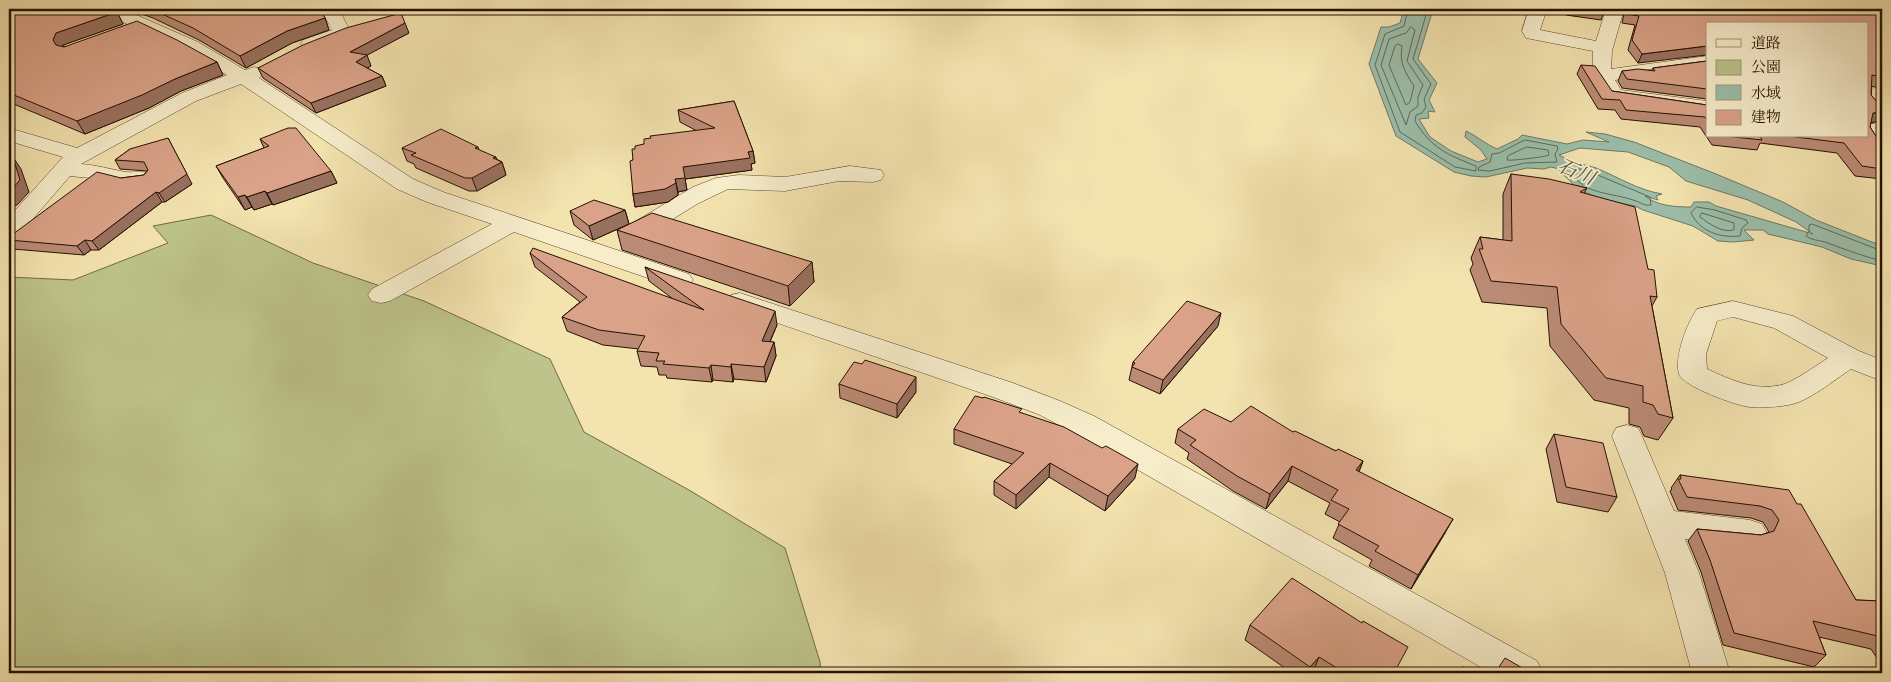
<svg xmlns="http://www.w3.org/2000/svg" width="1891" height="682" viewBox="0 0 1891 682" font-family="Vollkorn,'Noto Serif JP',serif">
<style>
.green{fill:#bdc38a;stroke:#726a46}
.water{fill:#9bbeaa;stroke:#6c7866;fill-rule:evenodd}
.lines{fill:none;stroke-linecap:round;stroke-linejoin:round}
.shore{stroke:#606756;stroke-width:1}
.minor-casing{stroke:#59452c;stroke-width:1}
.minor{fill:#f7edcb;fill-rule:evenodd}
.wall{fill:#bb8b75;stroke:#261001}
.shaded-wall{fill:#99715f;stroke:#261001}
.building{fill:#daa288;stroke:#261001}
.labels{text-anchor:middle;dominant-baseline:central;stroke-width:4;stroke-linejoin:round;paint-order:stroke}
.water-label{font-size:19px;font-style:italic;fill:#4f4d3c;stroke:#f7edcb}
</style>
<rect width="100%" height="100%" fill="#f3e3af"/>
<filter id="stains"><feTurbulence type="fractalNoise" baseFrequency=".004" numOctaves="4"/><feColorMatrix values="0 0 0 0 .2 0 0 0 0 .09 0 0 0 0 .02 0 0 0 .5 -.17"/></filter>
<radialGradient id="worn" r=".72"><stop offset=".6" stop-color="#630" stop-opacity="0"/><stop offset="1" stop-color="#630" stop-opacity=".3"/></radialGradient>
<polygon class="green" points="211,215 313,263 424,301 550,359 584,432 689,490 785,548 820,662 821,673 9,673 9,277 73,280 168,243 153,226"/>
<path class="water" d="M1404,9H1437L1431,16L1418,59L1437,83L1429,100L1435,112L1428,111L1429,118L1419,119L1430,137L1451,151L1478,162L1487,159L1481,150L1465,137L1466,131C1477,136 1485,144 1497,149L1518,139L1522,135L1567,144L1583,140L1609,142L1586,132L1605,134L1634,142L1716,174L1783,202L1816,220L1882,246V266L1851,259L1822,247L1768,234L1763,230H1744L1754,240L1733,242L1718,241L1693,226L1643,210L1635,206L1600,199L1574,187C1571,179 1563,177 1559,169L1551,167L1544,169L1527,168L1486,177L1471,176L1454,172L1396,136L1369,64L1381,27H1389L1400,23ZM1580,148L1628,152L1669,167L1686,181L1748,200L1796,222L1813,234L1716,206L1709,202H1694L1691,207C1676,207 1657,206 1645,196L1658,200L1656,196L1662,194C1638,190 1618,177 1596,168C1583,164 1571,162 1559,155Z"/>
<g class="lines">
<g class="shore">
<path d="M1408,9L1404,26L1385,34L1375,65L1400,132L1455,167L1476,171V166C1448,155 1431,148 1415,121L1416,115L1422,113L1426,107L1424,99L1431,84L1413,59L1426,15L1431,9"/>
<polygon points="1411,27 1415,30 1407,61 1423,85 1418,97 1418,106 1410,112 1406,125 1381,65 1389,39 1406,33"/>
<path d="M1398,44L1402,46C1399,63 1405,72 1414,86L1410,102L1406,105L1389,65L1395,46Z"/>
<polygon points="1525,140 1557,146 1558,149 1555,154 1557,162 1525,163 1490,171 1478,170 1479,167 1490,162 1492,154 1499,153"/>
<path d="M1527,147L1548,150L1549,155C1545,157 1511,161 1507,160L1508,156Z"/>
<path d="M1583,185L1566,171L1565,165L1593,173L1650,197L1651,205C1644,206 1642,203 1636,201C1620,195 1604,195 1588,188"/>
<path d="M1697,207L1715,210L1746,220L1748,223L1742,228L1740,236C1720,238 1700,232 1691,213Z"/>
<path d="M1702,213L1734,223V230C1721,233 1710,224 1700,217Z"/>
<path d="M1882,251L1812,224L1809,225V231L1806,236C1811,240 1818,240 1825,242C1844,249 1862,256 1882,261"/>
</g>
<g class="minor-casing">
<g id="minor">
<path d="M100,9H123L198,42L245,70L254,67L261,69L264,73L259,78L413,179L443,192L689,274L693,280L689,286L680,288L671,286L514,232L390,301L381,303L372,301L368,295L372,289L492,224L427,202L397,189L241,84L196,101L81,164C96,165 110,169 125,172C133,173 141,171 149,173L152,178L149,183L126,186L100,179L70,176L18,236L9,238V217L63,157L9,141V128L77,148L182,93L227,75L184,50L103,13Z"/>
<path d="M321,9H339L351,33L348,37C335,42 318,51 303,48L301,44L303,40L332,30Z"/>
<polygon points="1529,9 1547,9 1540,30 1596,41 1606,9 1624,9 1612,51 1611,69 1707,56 1707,68 1615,80 1621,90 1707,101 1707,113 1608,99 1593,75 1593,51 1526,38 1522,31"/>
<polygon points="1882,122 1882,151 1874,150 1865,136 1867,136 1867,125"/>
<polygon points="850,166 881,170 884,175 881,180 873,182 839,181 785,191 728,189 697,204 639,240 630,242 621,240 618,235 621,230 693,187 716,178 739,175 785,177"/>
<polygon points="740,293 1013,383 1060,401 1094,416 1537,661 1543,673 1491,673 1072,432 1040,415 993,397 731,307 727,301 731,295"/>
<path d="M1733,301L1793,316L1859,351L1882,360V381L1851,369C1834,380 1808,402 1788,405C1777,407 1762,408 1750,407C1737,406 1682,386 1679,374C1674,357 1687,323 1697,309ZM1733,317L1774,328L1828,358C1817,365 1792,383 1781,385C1754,391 1731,380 1707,369L1706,354L1717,321Z"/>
<polygon points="1627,425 1638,428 1642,436 1674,511 1750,520 1762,524 1767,533 1762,542 1750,546 1685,539 1699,573 1730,673 1692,673 1665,573 1612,436 1616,428"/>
</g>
</g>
<use href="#minor" class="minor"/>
</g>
<g class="wall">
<polygon points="9,9 117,12 123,24 63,45 63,46 217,62 223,75 181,91 149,108 85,134 9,102"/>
<polygon points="128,9 238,9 243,14 325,18 329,30 292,43 246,68 199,40 153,18"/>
<polygon points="1565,9 1605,9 1601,20 1566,15"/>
<polygon points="1625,9 1882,9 1882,95 1875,87 1872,86 1871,95 1880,105 1882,105 1882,121 1871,122 1870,127 1879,141 1882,142 1882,179 1855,176 1837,153 1760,143 1757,150 1712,145 1700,127 1621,119 1615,110 1598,109 1577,74 1581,65 1612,91 1707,105 1707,136 1867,136 1707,24 1638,63 1628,50 1635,25 1622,23"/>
<polygon points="409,33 366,55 371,66 367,68 382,76 386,86 316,113 263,78 258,68"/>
<polygon points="1707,61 1707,99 1622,88 1618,81 1622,71 1652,70 1653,68"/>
<polygon points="734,101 753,151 755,163 751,164 752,170 685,179 687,190 678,192 678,195 668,202 635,207 633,194 633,160 635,149 644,144 697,131 680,122 678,110"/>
<polygon points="260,139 331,171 337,183 273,205 272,204 254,210 252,207 245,210 223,178 216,166 264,148"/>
<polygon points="478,147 479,150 502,162 506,175 477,191 469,191 416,168 414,164 407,161 402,148"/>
<polygon points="130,149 192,184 165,202 162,202 99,250 91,250 84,255 13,249 9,244 9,237 121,178 144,175 147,171 120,169 115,160"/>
<polygon points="1511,174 1587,188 1584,193 1648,269 1657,297 1652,306 1673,418 1658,440 1644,436 1640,427 1629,424 1629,408 1594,400 1550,346 1547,308 1482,302 1470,270 1473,264 1471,258 1480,237 1503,240 1503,194"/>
<polygon points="625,210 629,224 593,240 574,225 570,211"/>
<polygon points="617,230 812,262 814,282 790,306 622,250"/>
<polygon points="530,253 673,299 649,281 645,267 777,325 770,342 774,342 776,356 766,382 734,379 733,382 713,380 712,382 667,378 666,375 659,375 657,367 641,366 637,351 639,349 603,345 567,331 562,317 580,302 535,267"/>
<polygon points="1218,326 1160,394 1129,380 1133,362"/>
<polygon points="839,384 916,392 897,418 840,398"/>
<polygon points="1021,413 1135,478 1105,511 1049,477 1016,509 994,495 994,481 1012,464 954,444 954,429"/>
<polygon points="1231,422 1293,432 1336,451 1363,461 1359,472 1445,533 1411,589 1369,566 1372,560 1333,538 1340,522 1325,514 1330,503 1288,481 1266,509 1233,491 1187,459 1189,453 1175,443 1178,429"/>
<polygon points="1554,434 1617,497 1608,512 1557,502 1546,449"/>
<polygon points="1680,475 1797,504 1856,600 1882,601 1882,666 1871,649 1819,637 1826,655 1814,667 1723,645 1701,572 1688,541 1697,529 1761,535 1769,532 1763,522 1751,518 1678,510 1670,491 1672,489 1671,488"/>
<polygon points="1250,625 1394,673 1315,673 1313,672 1311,673 1292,673 1245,640"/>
<polygon points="1463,667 1483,673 1460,673"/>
</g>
<g class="shaded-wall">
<polygon points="117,12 123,24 63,45 60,52 53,40 56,33"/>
<polygon points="325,18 329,30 292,43 246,68 240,56 287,31"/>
<polygon points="405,23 409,33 354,62 350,52"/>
<polygon points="1707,46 1707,55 1638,63 1642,54"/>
<polygon points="367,55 371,66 360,72 356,62"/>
<polygon points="217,62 223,75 181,91 149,108 85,134 77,121 175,79"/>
<polygon points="382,76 386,86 316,113 311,103"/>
<polygon points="1882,112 1882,121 1867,123 1873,113"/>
<polygon points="168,138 192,184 165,202 159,193"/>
<polygon points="753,151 755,163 751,164 752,170 685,179 687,190 678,192 675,179 683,167"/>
<polygon points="13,157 21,169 29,192 17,205 9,208 9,192"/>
<polygon points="496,157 498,164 502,162 506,175 477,191 472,178 493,158"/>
<polygon points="331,171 337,183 273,205 267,193"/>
<polygon points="676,183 678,195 668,202 635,207 633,194"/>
<polygon points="265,191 272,204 254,210 247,197"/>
<polygon points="156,192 162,202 99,250 92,241"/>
<polygon points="245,195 252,207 245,210 238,197"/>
<polygon points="625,210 629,224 593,240 589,226"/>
<polygon points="85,240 91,250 84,255 77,246"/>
<polygon points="812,262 814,282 790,306 788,286"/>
<polygon points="775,311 777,325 764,355 762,341"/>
<polygon points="1221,313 1218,326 1160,394 1163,380"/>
<polygon points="774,342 776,356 766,382 764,367"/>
<polygon points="731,364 734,379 733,382 731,367"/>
<polygon points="711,365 713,380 712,382 709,368"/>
<polygon points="916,377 916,392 897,418 897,404"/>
<polygon points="1363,461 1357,476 1356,470"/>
<polygon points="1050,463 1049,477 1016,509 1016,495"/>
<polygon points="1138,464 1135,478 1105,511 1108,496"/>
<polygon points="1292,466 1288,481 1266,509 1270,494"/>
<polygon points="1453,519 1445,533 1411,589 1418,575"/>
<polygon points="1319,657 1313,672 1311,673 1308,673 1310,667"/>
</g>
<g class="building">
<polygon points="9,9 109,9 117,12 56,33 53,40 56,45 64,47 137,21 177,40 217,62 175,79 142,95 77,121 9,93"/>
<polygon points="151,9 238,9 243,14 267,9 320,9 325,18 287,31 240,56 193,28"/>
<polygon points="1585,9 1605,9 1604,11"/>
<polygon points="1627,9 1882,9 1882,78 1881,77 1872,75 1871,95 1880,105 1882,105 1882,112 1873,113 1870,127 1879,141 1882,142 1882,169 1862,166 1844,143 1788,136 1867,136 1867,24 1707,24 1707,46 1642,54 1632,40 1639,16 1626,14"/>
<polygon points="401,13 405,23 350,52 367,55 356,62 382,76 311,103 258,68 303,45 346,28"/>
<polygon points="1707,61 1707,89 1627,79 1622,71 1638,69 1655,71 1653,68"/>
<polygon points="1581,65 1595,66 1612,91 1707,105 1707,120 1705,117 1626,110 1620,100 1602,99"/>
<polygon points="734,101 753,151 748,152 750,158 683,167 685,178 675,179 676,183 665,189 633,194 630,161 633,160 632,149 635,149 635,146 644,144 644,139 651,138 650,136 715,128 678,110"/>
<polygon points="288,128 296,128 331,171 267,193 265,191 247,197 245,195 238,197 216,166 269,146 260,139"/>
<polygon points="441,129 478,147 475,148 496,157 493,158 502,162 472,178 465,178 411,155 416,153 402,148"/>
<polygon points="1725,136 1760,136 1762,140"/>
<polygon points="168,138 187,174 159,193 156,192 92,241 85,240 77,246 9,240 9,237 97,172 121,178 144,175 148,170 144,162 115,160 130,149"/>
<polygon points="13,157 20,180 9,192 9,159"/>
<polygon points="1511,174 1549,179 1587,188 1580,192 1635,207 1648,269 1654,270 1657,297 1650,296 1673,418 1658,414 1653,405 1643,402 1643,386 1606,378 1561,324 1557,287 1491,281 1479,249 1483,249 1480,237 1512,241"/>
<polygon points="594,200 625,210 589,226 570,211"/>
<polygon points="652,213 812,262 788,286 617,230"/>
<polygon points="533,248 704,310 645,267 775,311 762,341 774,342 764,367 731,364 731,367 711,365 709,368 663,364 665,361 656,361 659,353 637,351 645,336 599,330 562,317 587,297 530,253"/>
<polygon points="1187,301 1221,313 1163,380 1132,367 1135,363 1133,362"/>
<polygon points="865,360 916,377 897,404 839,384 854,362 862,364"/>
<polygon points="975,396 983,398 984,397 1022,409 1019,412 1064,427 1102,448 1106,446 1138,464 1108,496 1050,463 1016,495 994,481 1024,453 954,429"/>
<polygon points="1251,406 1293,432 1295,431 1336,451 1338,449 1363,461 1356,470 1453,519 1418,575 1375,551 1379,546 1338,524 1349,509 1331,500 1338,490 1292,466 1270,494 1237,476 1190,445 1196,440 1178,429 1204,409 1231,422"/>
<polygon points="1554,434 1603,443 1617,497 1566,487"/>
<polygon points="1680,475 1789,490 1797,504 1801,504 1856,600 1882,601 1882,637 1813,621 1826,655 1734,633 1710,560 1697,529 1761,535 1774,531 1779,520 1772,510 1760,506 1687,497 1678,479 1681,479"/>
<polygon points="1292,578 1362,623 1363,621 1408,647 1394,673 1345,673 1319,657 1310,667 1250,625"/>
<polygon points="1505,658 1531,673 1495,673"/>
<polygon points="1463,667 1483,673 1463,673"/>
</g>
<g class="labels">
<g class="water-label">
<text transform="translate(1576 173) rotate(23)">石川</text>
</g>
</g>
<rect width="1891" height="682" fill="none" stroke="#f3e3af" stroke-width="30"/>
<rect x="10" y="10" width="1871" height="662" fill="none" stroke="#261001" stroke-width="2.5"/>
<rect x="15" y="15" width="1861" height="652" fill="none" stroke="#261001"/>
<rect x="1706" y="22" width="162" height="115" fill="#f7edcb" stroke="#a3957a"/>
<rect x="1716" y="39" width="25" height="8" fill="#f7edcb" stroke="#a3957a"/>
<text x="1751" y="48" font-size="15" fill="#261001">道路</text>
<rect x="1716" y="60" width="25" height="15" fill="#bdc38a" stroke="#a3957a"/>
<text x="1751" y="72" font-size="15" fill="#261001">公園</text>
<rect x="1716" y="85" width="25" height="15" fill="#9bbeaa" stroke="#a3957a"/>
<text x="1751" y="98" font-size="15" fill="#261001">水域</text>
<rect x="1716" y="110" width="25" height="15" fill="#daa288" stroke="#a3957a"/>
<text x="1751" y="122" font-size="15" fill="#261001">建物</text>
<rect width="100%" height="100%" filter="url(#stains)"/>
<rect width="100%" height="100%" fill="url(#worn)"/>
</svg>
